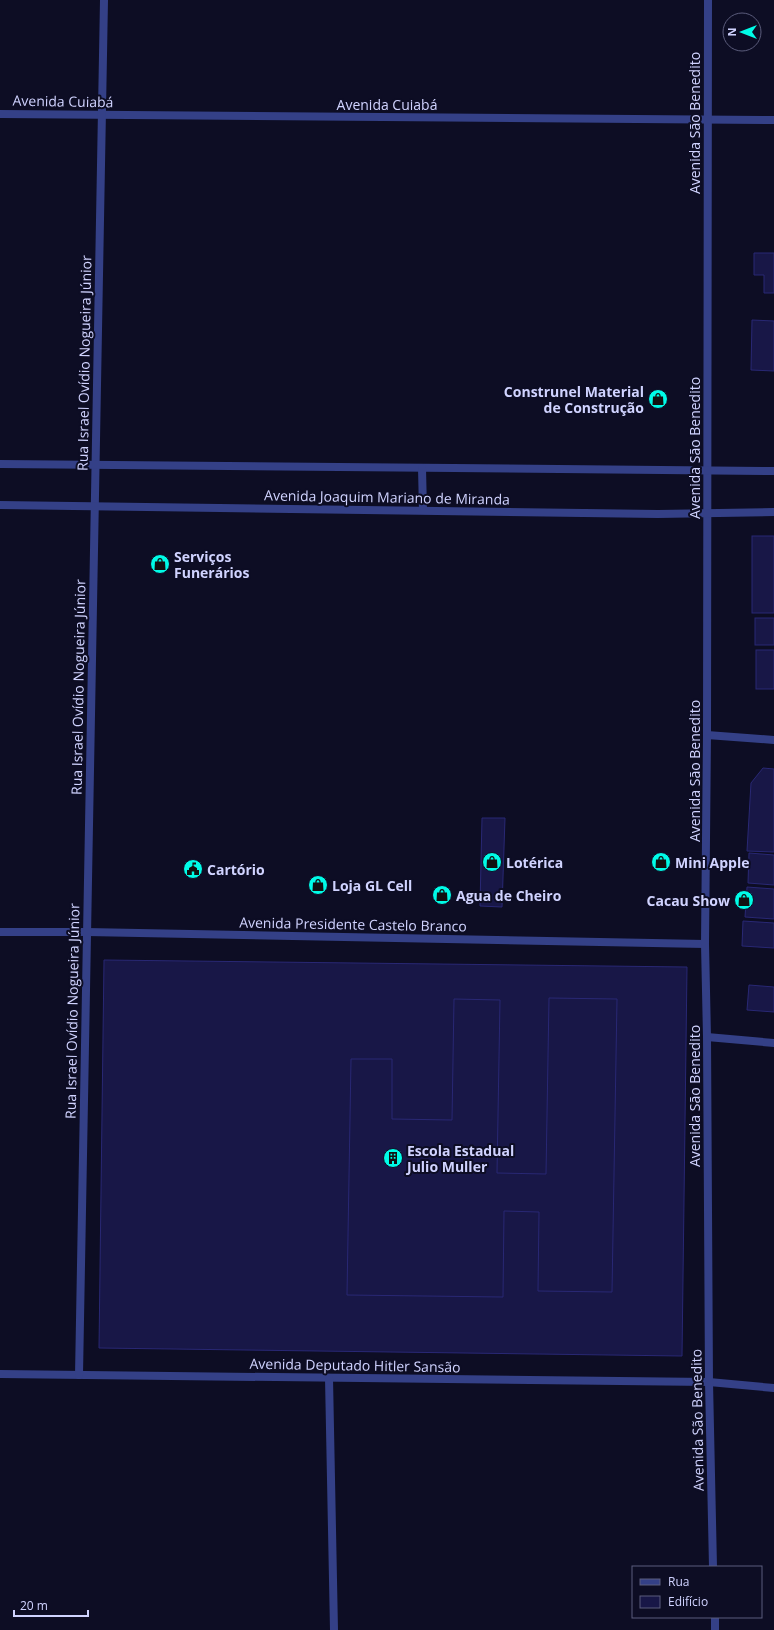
<svg xmlns="http://www.w3.org/2000/svg" width="774" height="1630" viewBox="0 0 774 1630" font-family="'Open Sans',sans-serif">
<style>
.building{fill:#181747;stroke:#292874}
.lines{fill:none;stroke-linecap:round;stroke-linejoin:round}
.minor{stroke:#344087;stroke-width:8}
.tertiary{stroke:#344087;stroke-width:8}
.labels{text-anchor:middle;dominant-baseline:central;stroke-width:4;stroke-linejoin:round;paint-order:stroke}
.street-label{font-size:14px;fill:#d0d3ff;stroke:#0d0d24}
.poi-label{font-size:14px;font-weight:bold;fill:#d0d3ff;stroke:#0d0d24;text-anchor:start}
</style>
<rect width="100%" height="100%" fill="#0d0d24"/>
<g class="building">
<polygon points="754,253 774,253 774,293 764,293 764,275 754,275"/>
<polygon points="752,320 774,321 774,371 751,370"/>
<rect x="752" y="536" width="22" height="77"/>
<rect x="755" y="618" width="19" height="27"/>
<rect x="756" y="650" width="18" height="39"/>
<polygon points="763,768 774,769 774,852 747,851 751,783"/>
<polygon points="482,818 505,818 502,907 480,906"/>
<polygon points="749,853 774,855 774,885 748,883"/>
<polygon points="747,887 774,889 774,919 745,917"/>
<polygon points="743,921 774,923 774,948 742,946"/>
<polygon points="104,960 687,967 682,1356 99,1348"/>
<polygon points="749,985 774,987 774,1012 747,1010"/>
<polygon points="549,998 617,999 612,1292 538,1291 539,1212 504,1211 503,1297 347,1295 351,1059 392,1059 392,1119 452,1120 454,999 500,1000 497,1173 546,1174"/>
</g>
<g class="lines">
<g class="minor">
<polyline points="0,114 774,120"/>
<polyline points="707,735 774,740"/>
<polyline points="0,932 87,932 705,944"/>
<polyline points="707,1037 774,1043"/>
<polyline points="0,1374 709,1382 774,1388"/>
<polyline points="79,1375 104,0"/>
<polyline points="329,1378 334,1630"/>
</g>
<g class="tertiary">
<polyline points="708,0 707,735 705,944 707,1037 709,1382 713,1567"/>
<polyline points="0,464 774,471"/>
<polyline points="422,468 423,510"/>
<polyline points="0,505 658,514 774,512"/>
<polyline points="715,1617 715,1630"/>
</g>
</g>
<defs>
<g id="shop-disc" transform="scale(1)"><circle r="9.5" fill="#00fbe7" stroke="#0d0d24"/><path d="M-5-2.5h2.3a2.7 3.5 0 0 1 5.4 0H5L5.5 6h-11ZM-1.5-2.5h3a1.5 2.3 0 0 0-3 0Z" fill="#111"/></g>
<g id="civic-disc" transform="scale(1)"><circle r="9.5" fill="#00fbe7" stroke="#0d0d24"/><path d="M-.6-6.5H3V-4.5H.6V-3L4-1V1h2V6H-6V1h2V-1L-.6-3ZM-1.2 2.5V6h2.4V2.5Z" fill="#111"/></g>
<g id="building-disc" transform="scale(1)"><circle r="9.5" fill="#00fbe7" stroke="#0d0d24"/><path d="M-4-6H4V6H1V3H-1V6H-4ZM-2.5-4.3h1.7v1.8h-1.7ZM.8-4.3h1.7v1.8H.8ZM-2.5-1h1.7V.8h-1.7ZM.8-1h1.7V.8H.8Z" fill="#111"/></g>
</defs>
<g fill-rule="evenodd">
<use href="#shop-disc" x="658" y="399"/>
<use href="#shop-disc" x="160" y="564"/>
<use href="#shop-disc" x="492" y="862"/>
<use href="#shop-disc" x="661" y="862"/>
<use href="#civic-disc" x="193" y="869"/>
<use href="#shop-disc" x="318" y="885"/>
<use href="#shop-disc" x="442" y="895"/>
<use href="#shop-disc" x="744" y="900"/>
<use href="#building-disc" x="393" y="1158"/>
</g>
<g class="labels">
<g class="street-label">
<text transform="translate(63 101) rotate(1)">Avenida Cuiabá</text>
<text x="387" y="104">Avenida Cuiabá</text>
<text transform="translate(694 123) rotate(-90)">Avenida São Benedito</text>
<text transform="translate(84 363) rotate(-89)">Rua Israel Ovídio Nogueira Júnior</text>
<text transform="translate(694 448) rotate(-90)">Avenida São Benedito</text>
<text transform="translate(387 497) rotate(1)">Avenida Joaquim Mariano de Miranda</text>
<text transform="translate(78 687) rotate(-89)">Rua Israel Ovídio Nogueira Júnior</text>
<text transform="translate(694 771) rotate(-90)">Avenida São Benedito</text>
<text transform="translate(353 924) rotate(1)">Avenida Presidente Castelo Branco</text>
<text transform="translate(72 1011) rotate(-89)">Rua Israel Ovídio Nogueira Júnior</text>
<text transform="translate(694 1096) rotate(-90)">Avenida São Benedito</text>
<text transform="translate(355 1365) rotate(1)">Avenida Deputado Hitler Sansão</text>
<text transform="translate(697 1420) rotate(-91)">Avenida São Benedito</text>
</g>
<g class="poi-label">
<text x="644" y="391" text-anchor="end">Construnel Material<tspan x="644" dy="16">de Construção</tspan></text>
<text x="174" y="556">Serviços<tspan x="174" dy="16">Funerários</tspan></text>
<text x="506" y="862">Lotérica</text>
<text x="675" y="862">Mini Apple</text>
<text x="207" y="869">Cartório</text>
<text x="332" y="885">Loja GL Cell</text>
<text x="456" y="895">Agua de Cheiro</text>
<text x="730" y="900" text-anchor="end">Cacau Show</text>
<text x="407" y="1150">Escola Estadual<tspan x="407" dy="16">Julio Muller</tspan></text>
</g>
</g>
<rect x="632" y="1566" width="130" height="52" fill="#0d0d24" stroke="#5b5c7c"/>
<rect x="640" y="1579" width="20" height="6" fill="#344087" stroke="#5b5c7c"/>
<text x="668" y="1586" font-size="12" fill="#d0d3ff">Rua</text>
<rect x="640" y="1596" width="20" height="12" fill="#181747" stroke="#5b5c7c"/>
<text x="668" y="1606" font-size="12" fill="#d0d3ff">Edifício</text>
<g transform="translate(742 32) rotate(270)"><circle r="19" fill="#0d0d24" stroke="#5b5c7c"/>
<path d="M0-3L7 15L0 10L-7 15Z" fill="#00fbe7"/>
<text y="-6" font-size="11" font-weight="bold" text-anchor="middle" fill="#d0d3ff">N</text>
</g>
<path d="M14 1610v6h74v-6" fill="none" stroke="#d0d3ff" stroke-width="2"/>
<text x="20" y="1610" font-size="12" fill="#d0d3ff" stroke="#0d0d24" stroke-width="3" paint-order="stroke">20 m</text>
</svg>
